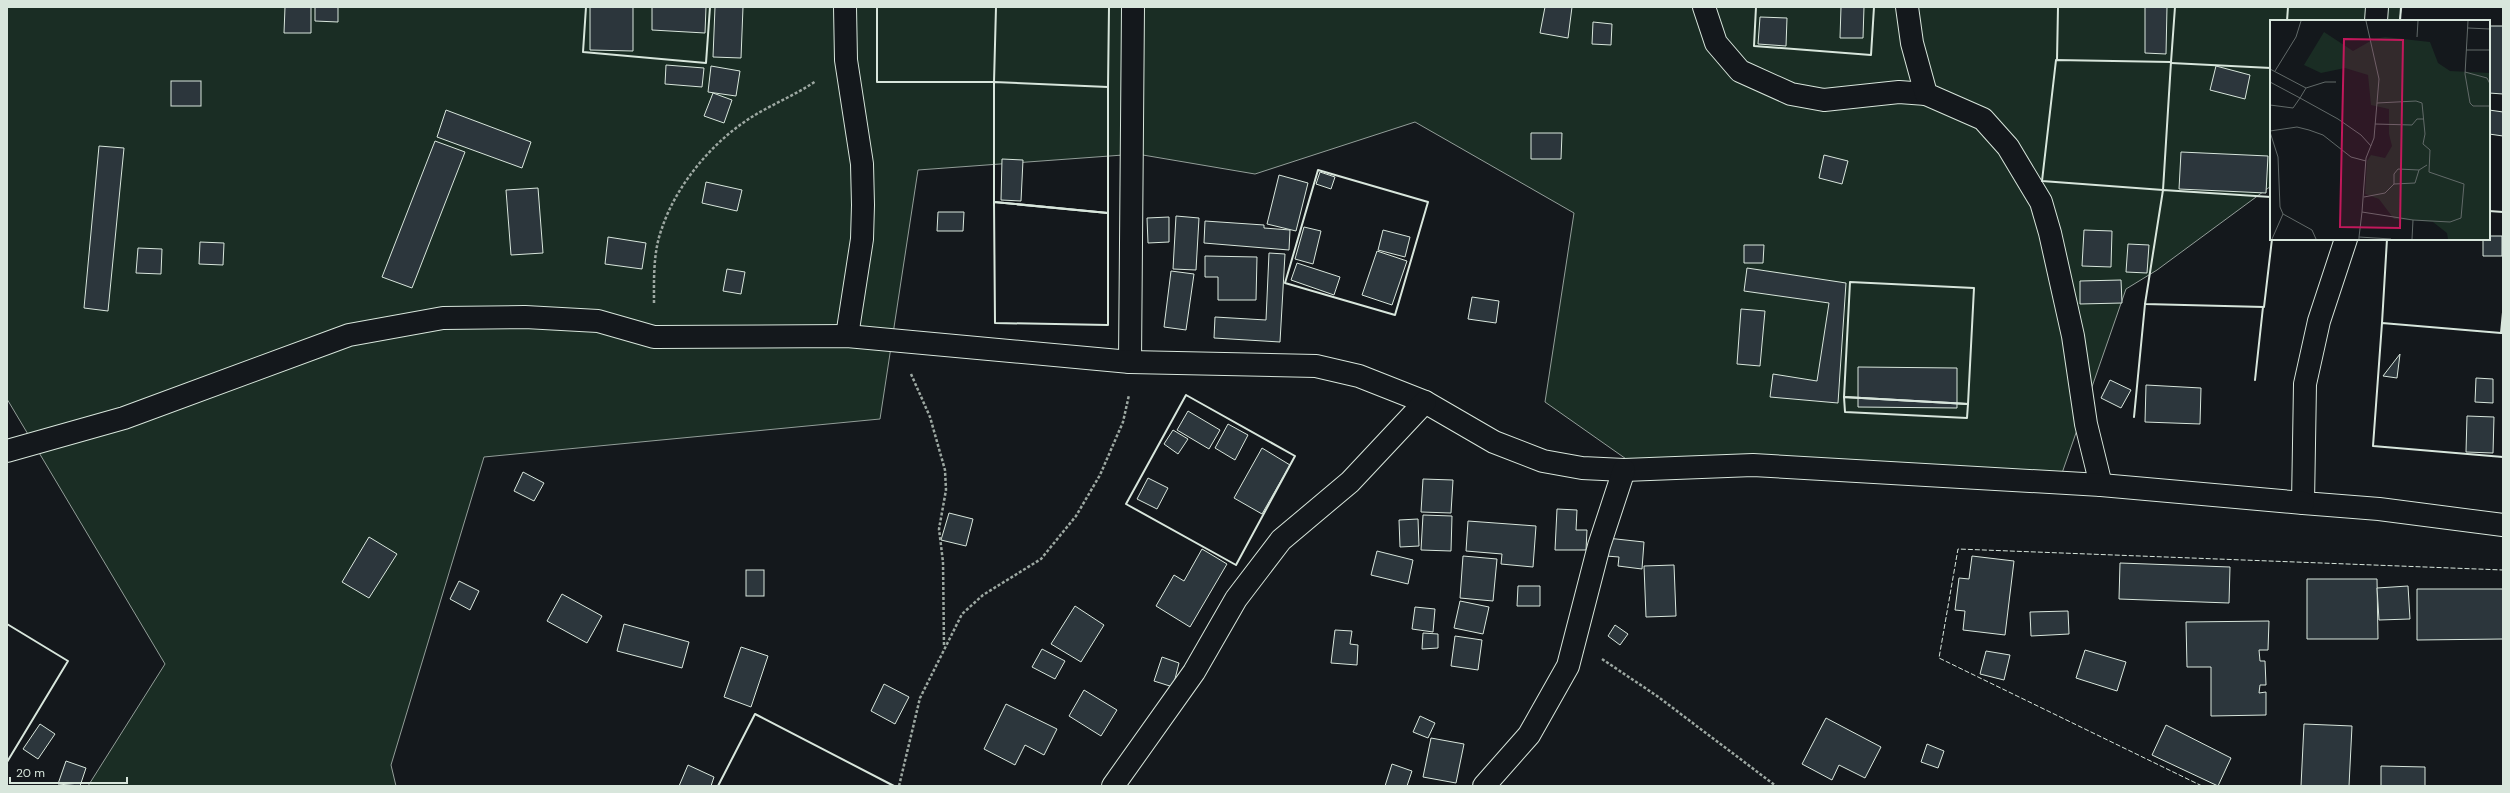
<svg xmlns="http://www.w3.org/2000/svg" width="2510" height="793" viewBox="0 0 2510 793" font-family="'DM Sans',sans-serif">
<style>
.green{fill:#1a2d24;stroke:#939e99}
.building{fill:#2c363c;stroke:#d8e6dc}
.lines{fill:none;stroke-linecap:round;stroke-linejoin:round}
.minor-casing{stroke:#d8e6dc;stroke-width:24}
.path{stroke:#9da8a2;stroke-width:2.5;stroke-dasharray:3 2;stroke-linecap:butt}
.minor{stroke:#14181c;stroke-width:22}
.fence{stroke:#d8e6dc;stroke-width:1;stroke-dasharray:5 2;stroke-linecap:butt}
.wall{stroke:#d8e6dc;stroke-width:2}
.inset-road{fill:none;stroke:#626a69;stroke-width:1}
.view{fill:#c2185b;fill-opacity:0.15;stroke:#c2185b;stroke-width:2}
.inset-edge{fill:none;stroke:#d8e6dc;stroke-width:2}
</style>
<rect width="100%" height="100%" fill="#14181c"/>
<polygon class="green" points="7,7 2402,7 2399,21 2271,21 2271,186 2157,270 2126,289 2061,476 1629,461 1545,402 1574,213 1415,122 1255,174 1137,154 918,170 880,419 484,457 391,765 396,786 88,786 165,664 7,399"/>
<g class="building">
<polygon points="285,7 311,7 311,33 284,33"/>
<polygon points="315,7 338,7 338,22 315,21"/>
<polygon points="590,7 633,7 633,51 590,50"/>
<polygon points="652,7 706,7 705,33 652,30"/>
<polygon points="715,7 743,7 741,58 713,57"/>
<polygon points="1545,7 1572,7 1568,38 1540,33"/>
<polygon points="1841,7 1864,7 1863,38 1840,38"/>
<polygon points="2145,7 2167,7 2166,54 2145,53"/>
<polygon points="1760,17 1787,18 1786,46 1758,44"/>
<polygon points="1593,22 1612,24 1611,45 1592,44"/>
<polygon points="2489,26 2503,26 2503,94 2489,93"/>
<polygon points="666,65 704,68 702,87 665,84"/>
<polygon points="711,66 740,71 736,96 708,92"/>
<polygon points="2216,66 2250,75 2245,99 2210,90"/>
<rect x="171" y="81" width="30" height="25"/>
<polygon points="713,93 732,100 724,123 704,116"/>
<polygon points="446,110 531,142 522,168 437,137"/>
<polygon points="2489,110 2503,112 2503,136 2489,134"/>
<polygon points="1531,133 1562,133 1561,159 1531,159"/>
<polygon points="435,141 465,152 412,288 382,277"/>
<polygon points="99,146 124,148 108,311 84,308"/>
<polygon points="2181,152 2268,156 2266,193 2179,189"/>
<polygon points="1824,155 1848,161 1842,184 1819,178"/>
<polygon points="1002,159 1023,160 1021,201 1001,200"/>
<polygon points="1320,172 1335,177 1331,189 1316,184"/>
<polygon points="1279,175 1308,183 1296,231 1267,224"/>
<polygon points="706,182 742,190 737,211 702,203"/>
<polygon points="538,188 543,253 511,255 506,190"/>
<polygon points="938,212 964,212 963,231 937,231"/>
<polygon points="1176,216 1199,218 1196,270 1173,269"/>
<polygon points="1169,217 1169,242 1148,243 1147,218"/>
<polygon points="1205,221 1264,225 1264,228 1290,230 1289,250 1204,243"/>
<polygon points="1304,227 1321,231 1313,264 1295,259"/>
<polygon points="1383,230 1410,237 1405,257 1378,250"/>
<polygon points="2084,230 2112,231 2111,267 2082,266"/>
<polygon points="2489,236 2502,236 2502,256 2483,256 2483,239 2489,239"/>
<polygon points="608,237 646,243 642,269 605,264"/>
<polygon points="200,242 224,243 223,265 199,264"/>
<polygon points="2128,244 2149,245 2147,273 2126,272"/>
<polygon points="1744,245 1764,245 1763,263 1744,263"/>
<polygon points="138,248 162,249 161,274 136,273"/>
<polygon points="1377,251 1407,261 1392,305 1362,295"/>
<polygon points="1269,253 1285,254 1280,342 1214,338 1215,317 1266,320"/>
<polygon points="1205,256 1257,257 1256,300 1218,300 1218,277 1205,277"/>
<polygon points="1297,263 1340,277 1334,295 1291,280"/>
<polygon points="1747,268 1846,283 1838,403 1770,397 1773,374 1817,381 1829,303 1744,291"/>
<polygon points="727,269 745,272 741,294 723,291"/>
<polygon points="1171,271 1194,274 1186,330 1164,327"/>
<polygon points="2121,280 2122,303 2080,304 2080,281"/>
<polygon points="1472,297 1499,301 1496,323 1468,319"/>
<polygon points="1741,309 1765,311 1760,366 1737,364"/>
<polygon points="2400,354 2397,378 2383,376"/>
<polygon points="1858,367 1957,368 1957,408 1858,407"/>
<polygon points="2476,378 2493,379 2493,403 2475,402"/>
<polygon points="2110,380 2131,390 2121,408 2101,398"/>
<polygon points="2146,385 2201,388 2200,424 2145,422"/>
<polygon points="1188,411 1220,430 1209,449 1177,430"/>
<polygon points="2467,416 2494,417 2493,453 2466,452"/>
<polygon points="1228,424 1248,435 1235,460 1215,448"/>
<polygon points="1173,430 1188,439 1178,454 1164,444"/>
<polygon points="1262,448 1290,465 1262,514 1234,498"/>
<polygon points="523,472 544,483 534,501 514,491"/>
<polygon points="1148,478 1168,488 1157,509 1137,499"/>
<polygon points="1423,479 1453,480 1451,513 1421,512"/>
<polygon points="1557,509 1577,510 1576,530 1587,530 1586,550 1555,550"/>
<polygon points="949,513 973,519 966,546 941,540"/>
<polygon points="1423,515 1452,516 1451,551 1421,550"/>
<polygon points="1418,519 1419,546 1400,547 1399,520"/>
<polygon points="1468,521 1536,526 1533,567 1501,564 1502,554 1466,551"/>
<polygon points="369,537 397,554 369,598 342,582"/>
<polygon points="1607,538 1644,542 1642,569 1618,566 1619,557 1606,556"/>
<polygon points="1202,549 1227,564 1190,627 1156,606 1174,575 1184,581"/>
<polygon points="1377,551 1413,560 1408,584 1371,575"/>
<polygon points="1463,556 1497,559 1493,601 1460,598"/>
<polygon points="1972,556 2014,561 2005,635 1963,630 1965,611 1955,610 1959,578 1969,579"/>
<polygon points="2120,563 2230,567 2229,603 2119,599"/>
<polygon points="1674,565 1676,616 1646,617 1644,566"/>
<rect x="746" y="570" width="18" height="26"/>
<polygon points="2307,579 2377,579 2378,639 2307,639"/>
<polygon points="459,581 479,591 470,610 450,599"/>
<polygon points="1518,586 1540,586 1540,606 1517,606"/>
<polygon points="2408,586 2410,619 2379,620 2377,588"/>
<polygon points="2417,589 2503,589 2503,639 2417,640"/>
<polygon points="562,594 602,616 587,643 547,621"/>
<polygon points="1460,601 1489,607 1483,634 1454,628"/>
<polygon points="1075,606 1104,625 1081,662 1051,644"/>
<polygon points="1415,607 1435,609 1433,632 1412,629"/>
<polygon points="2068,611 2069,634 2031,636 2030,612"/>
<polygon points="2269,621 2268,650 2259,650 2260,661 2265,661 2266,685 2260,685 2259,693 2266,692 2266,715 2211,716 2211,667 2187,667 2186,622"/>
<polygon points="624,624 689,642 682,668 617,651"/>
<polygon points="1615,625 1628,634 1620,645 1608,636"/>
<polygon points="1335,630 1352,631 1350,644 1358,645 1357,665 1331,663"/>
<polygon points="1423,633 1438,634 1438,648 1422,649"/>
<polygon points="1455,636 1482,640 1478,670 1451,666"/>
<polygon points="741,647 768,656 751,707 724,697"/>
<polygon points="1042,649 1065,661 1055,679 1032,667"/>
<polygon points="2085,650 2126,662 2117,691 2076,678"/>
<polygon points="1986,651 2010,655 2004,680 1980,674"/>
<polygon points="1162,657 1179,663 1173,687 1154,681"/>
<polygon points="884,684 909,697 895,724 871,711"/>
<polygon points="1084,690 1117,710 1101,736 1069,716"/>
<polygon points="1006,704 1057,729 1044,755 1025,745 1015,765 984,749"/>
<polygon points="1420,716 1435,723 1428,738 1413,732"/>
<polygon points="1826,718 1881,747 1865,778 1839,765 1832,780 1802,764"/>
<polygon points="40,724 55,734 38,759 23,749"/>
<polygon points="2304,724 2352,726 2349,786 2301,786"/>
<polygon points="2166,725 2231,758 2218,786 2152,755"/>
<polygon points="1431,738 1464,744 1456,783 1423,777"/>
<polygon points="1927,744 1944,751 1938,768 1921,762"/>
<polygon points="66,761 86,768 80,786 58,784"/>
<polygon points="1392,764 1412,771 1407,786 1385,786"/>
<polygon points="688,765 714,777 711,786 679,786"/>
<polygon points="2381,766 2425,767 2425,786 2381,786"/>
</g>
<g class="lines">
<g class="minor-casing">
<g id="minor">
<polyline points="845,7 846,60 862,164 863,205 862,239 847,336"/>
<polyline points="1704,7 1716,43 1740,71 1791,94 1824,100 1899,92 1926,94"/>
<polyline points="1907,7 1912,43 1926,94 1983,119 2008,147 2041,202 2050,233 2073,336 2086,424 2101,485"/>
<polyline points="2376,21 2377,7"/>
<polyline points="2346,239 2319,321 2305,384 2303,503 2379,509 2503,525"/>
<polyline points="1130,362 1133,7"/>
<polyline points="7,451 124,418 349,335 443,318 525,317 598,321 654,337 847,336 1130,362 1316,366 1359,376 1425,402 1494,442 1543,461 1582,468 1624,470 1753,465 2101,485 2303,503"/>
<polyline points="1113,786 1194,672 1236,599 1281,540 1350,482 1425,402"/>
<polyline points="1484,786 1529,735 1568,666 1599,546 1624,470"/>
</g>
</g>
<g class="path">
<path d="M654,303C654,278 653,252 662,228C677,183 715,139 755,115C775,103 797,94 816,81"/>
<polyline points="911,374 930,417 945,470 946,490 939,529 943,562 944,646"/>
<polyline points="1602,659 1657,696 1776,786"/>
<polyline points="899,786 920,698 962,614 983,595 1041,559 1076,516 1100,475 1123,422 1129,395"/>
</g>
<use href="#minor" class="minor"/>
<polyline class="fence" points="2202,786 1939,658 1958,549 2503,570"/>
<g class="wall">
<polyline points="586,7 583,52 706,63 710,7"/>
<polyline points="877,7 877,82 994,82 996,7"/>
<polyline points="1756,7 1754,46 1871,55 1874,7"/>
<polyline points="2287,21 2288,7"/>
<polyline points="2400,21 2401,7"/>
<polygon points="2056,60 2171,62 2163,190 2042,181"/>
<polyline points="2057,60 2058,7"/>
<polyline points="2171,62 2175,7"/>
<polyline points="2171,63 2271,68"/>
<polygon points="994,82 1108,87 1108,213 994,202"/>
<polyline points="1108,87 1109,7"/>
<polygon points="1318,170 1428,202 1395,315 1285,283"/>
<polyline points="2271,197 2163,190 2145,304 2264,307 2272,239"/>
<polygon points="994,202 1108,213 1108,325 995,323"/>
<polyline points="2489,211 2503,212"/>
<polygon points="1850,282 1974,288 1968,404 1844,397"/>
<polyline points="2503,312 2501,333 2503,333 2501,333 2382,323 2373,446 2503,457"/>
<polyline points="2382,323 2387,239"/>
<polyline points="2255,380 2263,307"/>
<polygon points="1186,395 1295,456 1236,565 1126,504"/>
<polygon points="1844,397 1968,404 1967,418 1845,412"/>
<polyline points="2134,417 2145,304"/>
<polyline points="7,624 68,661 7,762"/>
<polyline points="718,786 755,714 894,786"/>
</g>
</g>
<g transform="translate(2270 20)">
<rect width="220" height="220" fill="#14181c"/>
<path d="M54,12L83,31L104,19L115,17L160,22L168,43L180,51L220,53V219H178L177,213L163,202L124,199L109,179L95,174L97,141L101,135L115,138L122,126L119,114V89L101,85L98,55L75,48L51,53L34,45Z" fill="#1a2d24"/>
<path class="inset-road" d="M198,1L195,54L200,83L203,86H220M198,8L220,9M147,17L148,1M196,30H220M0,49L36,68L55,62H66M5,51L26,17L31,1M195,52L217,58L220,64M0,62L30,78L36,68M107,83L146,81L152,83L155,114L153,124L160,130L159,152L194,164L191,198L180,202L143,200L142,219M0,85L23,88L30,78L68,99L91,115L101,126M105,104L142,105L147,99H154M0,111L27,107L39,110L53,115L81,137L96,141M0,112L8,137L10,187L13,194L42,210L46,219M124,164V154L128,149L149,150L157,145M94,177L115,173L124,164L145,163L149,150M92,192L96,138L104,118L109,59L96,1M89,217L92,192L143,200M2,219L13,194M89,219V217L121,219"/>
<path class="view" d="M74,19L133,20L130,208L70,207Z"/>
<rect width="220" height="220" class="inset-edge"/>
</g>
<rect width="2510" height="793" fill="none" stroke="#d8e6dc" stroke-width="16"/>
<path d="M10 777v6h117v-6" fill="none" stroke="#d8e6dc" stroke-width="2"/>
<text x="16" y="777" font-size="12" fill="#d8e6dc" stroke="#14181c" stroke-width="3" paint-order="stroke">20 m</text>
</svg>
